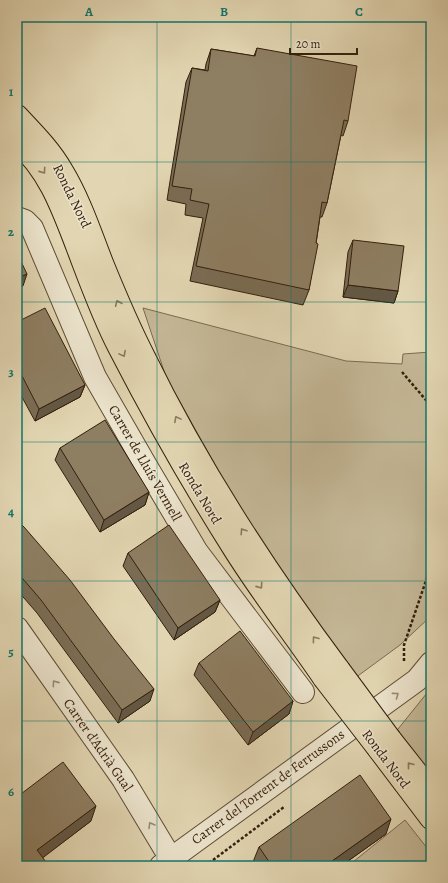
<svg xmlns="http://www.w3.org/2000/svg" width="448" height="883" viewBox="0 0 448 883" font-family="Alegreya,serif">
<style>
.green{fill:#c4b796;stroke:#7c6a50}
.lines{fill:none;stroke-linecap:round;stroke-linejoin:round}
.minor-casing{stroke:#5f4c35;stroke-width:24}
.major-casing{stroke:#331e0b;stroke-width:24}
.path{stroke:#331e0b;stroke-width:2.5;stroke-dasharray:3 2;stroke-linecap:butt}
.minor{stroke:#ece4cd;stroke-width:22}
.major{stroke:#e2d6b2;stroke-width:22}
.major-bridge-casing{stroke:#331e0b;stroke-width:24;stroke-linecap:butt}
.major-bridge{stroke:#e2d6b2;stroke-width:22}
.wall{fill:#7a6c54;stroke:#331e0b}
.shaded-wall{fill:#635845;stroke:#331e0b}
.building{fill:#8e7e62;stroke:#331e0b}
.oneway{stroke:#8a7a5e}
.oneway2{stroke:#998b76}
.grid{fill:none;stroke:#0f766e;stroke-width:1;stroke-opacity:0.55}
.labels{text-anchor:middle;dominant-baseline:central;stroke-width:3;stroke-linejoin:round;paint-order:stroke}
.street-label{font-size:14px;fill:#331e0b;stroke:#ece4cd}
.neatline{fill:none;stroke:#0f766e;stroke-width:1.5}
.grid-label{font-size:13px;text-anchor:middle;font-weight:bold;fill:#0f766e}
</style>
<rect width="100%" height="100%" fill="#e2d6b2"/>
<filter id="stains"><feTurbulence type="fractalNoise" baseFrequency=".005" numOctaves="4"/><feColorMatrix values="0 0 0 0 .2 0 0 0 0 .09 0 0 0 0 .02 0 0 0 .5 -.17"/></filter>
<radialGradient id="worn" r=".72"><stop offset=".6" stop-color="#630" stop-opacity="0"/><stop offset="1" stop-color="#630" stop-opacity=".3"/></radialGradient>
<g class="green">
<polygon points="143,308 346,361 402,364 403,354 431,352 431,616 400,645 355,678 251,529 166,377"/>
<polygon points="431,688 431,791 390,739"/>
<polygon points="405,820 431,853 431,866 348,866"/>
</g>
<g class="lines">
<g class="minor-casing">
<g id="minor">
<polyline points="17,218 25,221 32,228 95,377 145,464 197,552 303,692"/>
<polyline points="17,628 123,779 171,859 173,866"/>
<polyline points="161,866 417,680 431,663"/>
</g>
</g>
<g class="major-casing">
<g id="major">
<path d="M17,116C33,133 50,150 62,171C79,199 90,232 102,263C115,295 128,326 144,357C198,468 265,571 339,670"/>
<path d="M17,142C49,170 62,207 77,246C90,280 102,314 119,347C154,415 192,482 233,547C261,592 294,634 324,678"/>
<polyline points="390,739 431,791"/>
<polyline points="378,748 431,818"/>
</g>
</g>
<g class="path">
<polyline points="402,372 431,406"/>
<polyline points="404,661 404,645 431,566"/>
<polyline points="205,866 284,807"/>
</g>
<use href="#minor" class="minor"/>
<use href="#major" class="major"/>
<g class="major-bridge-casing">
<g id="major-bridge">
<polyline points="339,670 390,739"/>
<polyline points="324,678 378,748"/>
</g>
</g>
<use href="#major-bridge" class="major-bridge"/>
</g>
<g class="wall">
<polygon points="257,48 348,121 343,136 341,135 327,203 322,217 320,217 309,290 303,305 190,281 203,218 185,215 186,204 167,200 186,82 192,68 205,70 206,64 211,49 254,56"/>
<polygon points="353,240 398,291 394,303 343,297 348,252"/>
<polygon points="17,322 85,385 80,397 35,421 17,388"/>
<polygon points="60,448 149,492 145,505 100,532 55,460"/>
<polygon points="17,520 150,701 118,723 37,613 17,590"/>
<polygon points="128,553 220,600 215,612 174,640 123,566"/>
<polygon points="199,663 293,701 289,714 248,745 194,675"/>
<polygon points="17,797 91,821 43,857 17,866"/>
<polygon points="386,834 341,866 256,866 253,862 259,847"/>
</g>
<g class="shaded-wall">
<polygon points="27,274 23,286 17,289 17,278"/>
<polygon points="348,285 398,291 394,303 343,297"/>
<polygon points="85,385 80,397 35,421 39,409"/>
<polygon points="149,492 145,505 100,532 104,520"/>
<polygon points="220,600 215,612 174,640 178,628"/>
<polygon points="154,689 150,701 118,723 122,710"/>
<polygon points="293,701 289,714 248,745 253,732"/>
<polygon points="96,806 91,821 32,866 37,850"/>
<polygon points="391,819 386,834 341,866 325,866"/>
</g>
<g class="building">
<polygon points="257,48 357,66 348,121 344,120 327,203 322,202 316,243 318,244 309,290 196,266 209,204 190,200 192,189 172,186 192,68 208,71 211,49 255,56"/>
<polygon points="353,240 404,246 398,291 348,285"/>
<polygon points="17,253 27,274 17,278"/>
<polygon points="45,308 85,385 39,409 17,366 17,322"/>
<polygon points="105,420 149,492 104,520 60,448"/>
<polygon points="17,520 24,527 70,580 114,639 154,689 122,710 41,600 17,572"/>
<polygon points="169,525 220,600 178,628 128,553"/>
<polygon points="240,631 293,701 253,732 199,663"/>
<polygon points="63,762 96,806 37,850 49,866 17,866 17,834 21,831 17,826 17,797"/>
<polygon points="360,775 391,819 325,866 272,866 259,847"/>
</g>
<defs><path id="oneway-chevron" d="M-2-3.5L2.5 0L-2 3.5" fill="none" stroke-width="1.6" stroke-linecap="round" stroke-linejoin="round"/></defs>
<g class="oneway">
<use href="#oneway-chevron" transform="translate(43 171) rotate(55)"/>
<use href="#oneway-chevron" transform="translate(118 303) rotate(-113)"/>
<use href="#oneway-chevron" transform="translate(123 354) rotate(62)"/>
<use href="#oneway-chevron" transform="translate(177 419) rotate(-118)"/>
<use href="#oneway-chevron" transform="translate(243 531) rotate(-123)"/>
<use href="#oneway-chevron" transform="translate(260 586) rotate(55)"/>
<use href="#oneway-chevron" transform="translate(315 639) rotate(-127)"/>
<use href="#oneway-chevron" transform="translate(410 765) rotate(-128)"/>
</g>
<g class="oneway2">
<use href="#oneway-chevron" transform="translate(55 683) rotate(-125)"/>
<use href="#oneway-chevron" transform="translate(396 695) rotate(-36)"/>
<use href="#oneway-chevron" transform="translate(151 825) rotate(-121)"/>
</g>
<path class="grid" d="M157,17V866M291,17V866M17,162H431M17,302H431M17,442H431M17,581H431M17,721H431"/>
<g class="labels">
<g class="street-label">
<text transform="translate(72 196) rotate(64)">Ronda Nord</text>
<text transform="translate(145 463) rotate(60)">Carrer de Lluís Vermell</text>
<text transform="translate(200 493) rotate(59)">Ronda Nord</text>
<text transform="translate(98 745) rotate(55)">Carrer d'Adrià Gual</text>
<text transform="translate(386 759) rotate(53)">Ronda Nord</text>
<text transform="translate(268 787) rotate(-36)">Carrer del Torrent de Ferrussons</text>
</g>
</g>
<rect width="448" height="883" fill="none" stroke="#e2d6b2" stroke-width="44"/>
<path d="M290 48v6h67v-6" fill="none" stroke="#331e0b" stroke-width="2"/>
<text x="296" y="48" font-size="12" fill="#331e0b" stroke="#ece4cd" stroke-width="3" paint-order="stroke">20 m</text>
<rect x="22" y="22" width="404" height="839" class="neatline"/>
<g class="grid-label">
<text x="89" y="16">A</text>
<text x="224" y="16">B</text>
<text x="359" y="16">C</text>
<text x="11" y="96">1</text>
<text x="11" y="236">2</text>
<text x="11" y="376">3</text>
<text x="11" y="516">4</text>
<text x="11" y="656">5</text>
<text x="11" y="796">6</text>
</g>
<rect width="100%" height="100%" filter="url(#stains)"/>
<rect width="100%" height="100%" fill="url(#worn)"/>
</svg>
